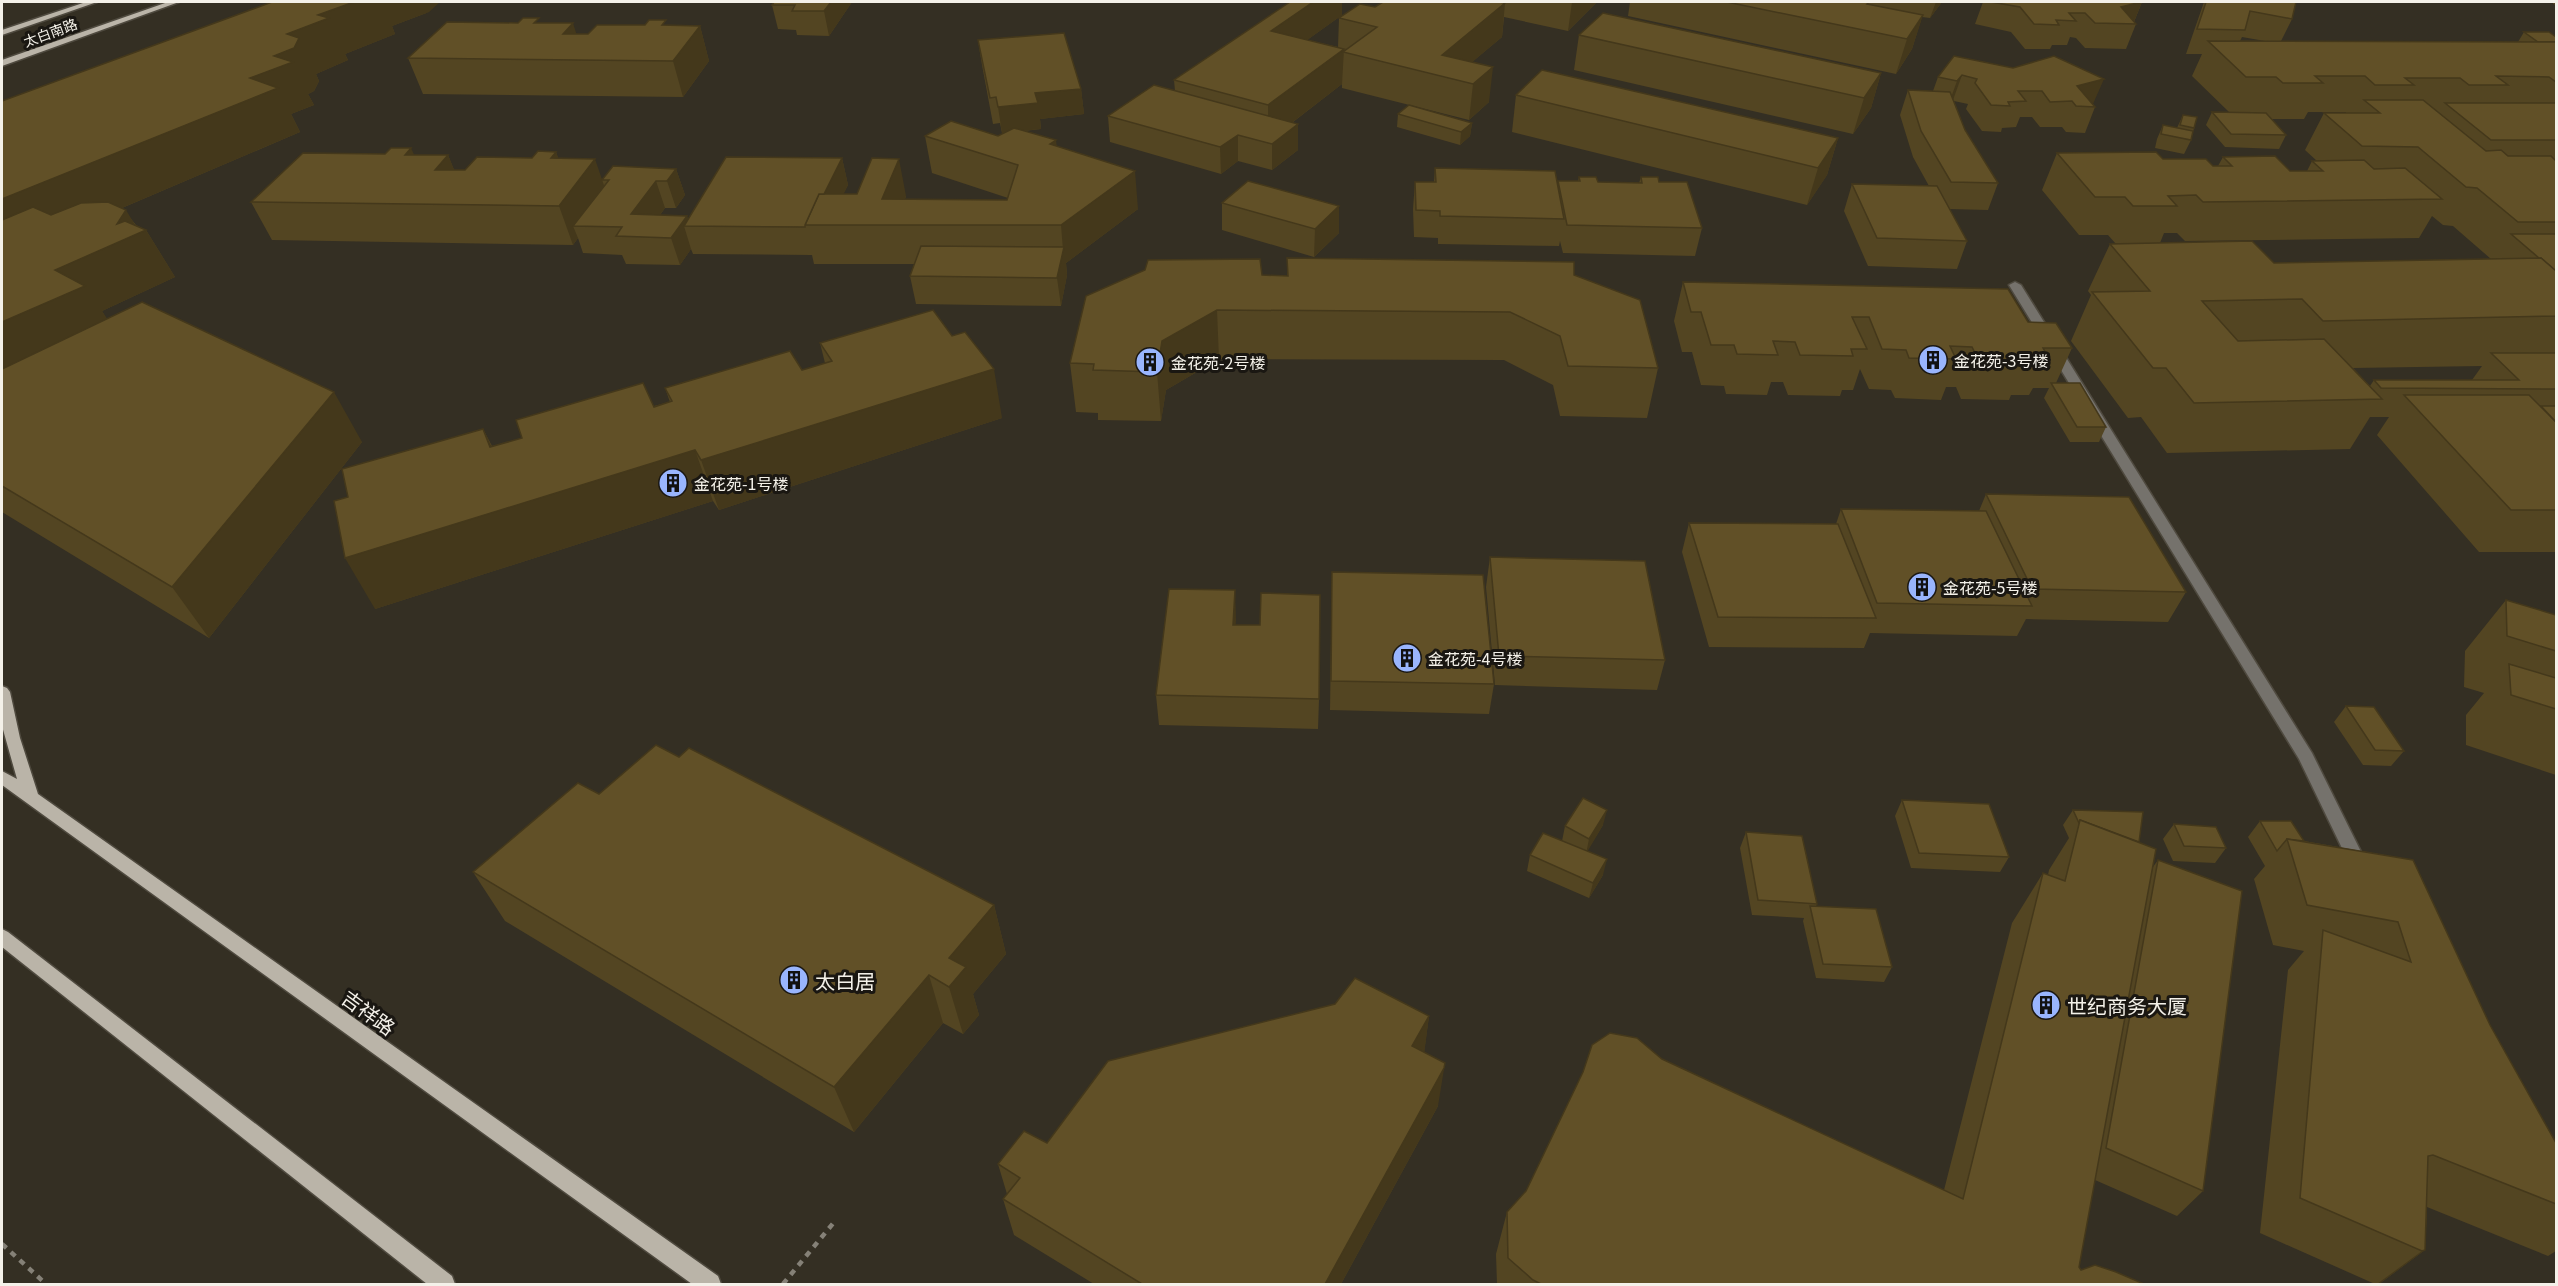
<svg xmlns="http://www.w3.org/2000/svg" width="2558" height="1286" viewBox="0 0 2558 1286" font-family="Georgia,'Noto Sans SC',serif">
<style>
.lines{fill:none;stroke-linecap:round;stroke-linejoin:round}
.minor-casing{stroke:#4f4a3f;stroke-width:3}
.primary-casing{stroke:#4f4a3f;stroke-width:3}
.path{stroke:#858177;stroke-width:4.5;stroke-dasharray:6 6;stroke-linecap:butt}
.minor{fill:#75726c;fill-rule:evenodd}
.primary{fill:#bab4a8;fill-rule:evenodd}
.path-bridge{stroke:#858177;stroke-width:4.5;stroke-dasharray:6 6;stroke-linecap:butt}
.wall{fill:#534522;fill-rule:evenodd}
.shaded-wall{fill:#44381b}
.building{fill:#615027;stroke:#44381b;stroke-width:1.5}
.labels{text-anchor:middle;dominant-baseline:central;stroke-width:6;stroke-linejoin:round;paint-order:stroke}
.far-street-label{font-size:14px;fill:#f4f1e9;stroke:#1a1712}
.poi-label{font-size:16px;fill:#f4f1e9;stroke:#1a1712;text-anchor:start}
.near-poi-label{font-size:20px;fill:#f4f1e9;stroke:#1a1712;text-anchor:start}
.near-street-label{font-size:20px;fill:#f4f1e9;stroke:#1a1712}
</style>
<rect width="100%" height="100%" fill="#342f23"/>
<g class="lines">
<g class="minor-casing">
<polygon id="minor" points="2015,282 2021,285 2312,753 2369,868 2366,873 2360,875 2354,873 2299,759 2009,285"/>
</g>
<g class="primary-casing">
<g id="primary">
<polygon points="86,2 97,2 2,35 2,30"/>
<polygon points="168,2 179,2 2,66 2,60"/>
<polygon points="2,686 7,688 10,692 20,738 38,794 718,1276 721,1284 692,1284 2,785 2,771 17,779 2,726"/>
<polygon points="2,929 8,932 452,1276 455,1284 427,1284 2,947"/>
</g>
</g>
<polyline class="path" points="2,1244 46,1284"/>
<use href="#minor" class="minor"/>
<use href="#primary" class="primary"/>
<polyline class="path-bridge" points="783,1284 835,1221"/>
</g>
<g class="wall">
<polygon points="852,2 829,36 797,35 796,30 778,29 772,5"/>
<polygon points="1290,2 1342,2 1342,15 1307,40 1338,47 1339,18 1375,7 1383,2 1597,2 1568,31 1504,17 1502,37 1472,62 1489,102 1469,120 1342,88 1342,84 1293,122 1298,150 1272,170 1238,161 1221,174 1110,142 1108,116 1175,91 1174,80"/>
<polygon points="1630,2 1942,2 1930,18 1922,17 1912,49 1896,74 1628,16"/>
<polygon points="1983,2 2142,2 2134,22 2136,24 2126,49 2085,48 2076,38 2070,37 2067,45 2052,45 2050,49 2025,49 2011,32 1975,24"/>
<path d="M2204,2H2296L2292,19L2281,41L2518,42L2524,32L2556,37V552H2479L2377,435L2389,417H2370L2350,449L2167,453L2141,417L2128,418L2071,341L2091,295L2088,291L2110,244H2116L2108,235H2079L2042,190L2057,153L2163,159L2213,166H2218L2223,157L2290,171H2307L2312,161H2317L2305,150L2324,113H2346V112H2308L2304,119H2271L2286,135L2279,149L2225,147L2206,125L2212,112H2229L2192,76L2202,54H2186ZM2242,37L2265,41H2240ZM2432,216L2443,225L2453,226L2491,259L2274,263L2160,243L2164,233H2177L2185,241L2419,238ZM2482,366L2472,380H2374L2370,386L2353,368Z"/>
<polygon points="2553,2 2556,2 2556,5 2553,4"/>
<polygon points="429,12 392,26 395,34 345,54 348,60 316,74 319,81 314,91 308,94 314,105 291,114 300,132 122,208 136,225 146,230 175,277 102,311 106,318 362,442 209,638 2,512 2,101"/>
<polygon points="540,23 576,34 588,34 667,25 700,26 709,61 683,97 423,94 408,58"/>
<polygon points="1579,35 1881,73 1871,108 1853,134 1574,70"/>
<polygon points="978,40 1081,89 1084,114 1040,119 1041,129 1024,131 1056,146 1138,209 1066,263 1067,275 1061,306 916,304 910,276 915,264 814,264 812,255 693,254 691,249 680,265 626,264 622,255 583,253 578,238 573,245 272,240 251,202 414,155 448,155 454,170 465,170 532,158 556,152 558,158 602,179 676,169 685,195 676,208 665,208 660,215 687,216 688,220 842,158 848,185 843,194 906,196 905,199 1007,200 1008,198 932,173 925,136 998,136 1004,133 1002,133 1000,123 993,124 982,65"/>
<polygon points="1954,56 2093,104 2095,107 2085,133 2066,132 2062,127 2040,127 2032,117 2020,117 2016,127 2002,128 2001,132 1982,131 1966,109 1968,104 1954,101 1965,130 1998,183 1988,210 1949,209 1967,241 1957,269 1868,266 1844,211 1852,184 1929,186 1913,157 1900,115 1908,90 1933,91 1938,77"/>
<polygon points="1516,95 1838,138 1827,175 1807,205 1512,132"/>
<polygon points="1398,114 1472,123 1470,136 1460,145 1397,127"/>
<polygon points="2183,115 2194,128 2191,140 2184,154 2155,148 2157,139 2163,125 2177,128"/>
<polygon points="1435,168 1558,186 1558,181 1578,181 1579,177 1598,182 1639,183 1641,177 1659,182 1702,228 1695,256 1563,253 1560,241 1559,246 1438,244 1438,238 1414,237 1413,209 1415,182 1434,182"/>
<polygon points="1222,203 1339,233 1314,257 1222,230"/>
<polygon points="1287,258 1574,275 1658,368 1647,418 1560,416 1553,385 1504,360 1219,359 1166,390 1161,421 1098,420 1098,413 1076,412 1070,363 1262,275 1287,276"/>
<polygon points="1683,282 2028,322 2072,348 2056,383 2106,427 2099,442 2070,442 2044,398 2049,388 2033,388 2029,395 2011,395 2009,400 1961,399 1956,387 1946,387 1941,400 1895,398 1891,390 1869,389 1860,369 1853,390 1842,390 1840,396 1788,395 1783,382 1771,382 1767,395 1726,394 1724,386 1701,385 1692,352 1682,352 1674,321"/>
<polygon points="820,343 1002,418 719,510 713,501 375,609 483,429 492,446 670,402 665,388 802,370 825,363"/>
<polygon points="1986,494 2186,592 2168,622 2026,619 2017,636 1870,633 1864,648 1709,647 1682,552 1689,523 1836,524 1841,509 1979,511"/>
<polygon points="1490,557 1665,660 1657,690 1495,685 1486,587"/>
<polygon points="1332,572 1494,684 1489,714 1330,710"/>
<polygon points="1235,590 1235,625 1319,699 1318,729 1159,725 1156,695"/>
<polygon points="2506,600 2556,615 2556,775 2466,745 2466,715 2484,693 2464,687 2465,651"/>
<polygon points="2346,706 2404,751 2391,766 2363,765 2334,722"/>
<polygon points="679,757 994,905 1006,954 973,994 979,1015 963,1034 943,1023 854,1132 505,921 473,872 599,794"/>
<polygon points="1902,800 2009,857 2000,872 1911,868 1895,816"/>
<polygon points="2073,810 2139,842 2153,867 2158,860 2203,1191 2177,1216 2095,1180 2079,1267 2081,1270 2144,1284 1497,1284 1496,1254 1507,1212 1662,1059 1944,1190 2012,923 2043,873 2048,875 2049,870 2069,838 2063,825"/>
<polygon points="2260,821 2304,841 2413,860 2490,1025 2556,1143 2556,1251 2548,1256 2427,1207 2425,1250 2379,1284 2375,1284 2260,1233 2288,970 2304,951 2273,945 2254,879 2265,866 2248,837"/>
<polygon points="2174,824 2226,848 2215,863 2173,861 2163,839"/>
<polygon points="1603,825 1587,851 1603,875 1589,898 1527,871 1530,855 1562,841 1565,826"/>
<polygon points="1746,832 1817,904 1816,906 1892,967 1884,982 1816,978 1803,921 1804,918 1752,915 1740,848"/>
<polygon points="1429,1016 1424,1052 1438,1106 1341,1284 1094,1284 1014,1235 1003,1199 1007,1194 998,1164 1047,1143"/>
</g>
<g class="shaded-wall">
<polygon points="354,2 440,2 429,12 392,26 395,34 345,54 348,60 316,74 319,81 314,91 308,94 314,105 291,114 300,132 2,259 2,199 250,78 274,56 287,34 318,15"/>
<polygon points="831,2 852,2 829,36 824,11"/>
<polygon points="1313,2 1342,2 1342,15 1271,66 1271,31"/>
<polygon points="1572,2 1597,2 1568,31"/>
<polygon points="1936,2 1942,2 1930,18"/>
<polygon points="2142,2 2133,24 2121,7"/>
<polygon points="1505,3 1502,37 1452,79 1442,55"/>
<polygon points="1923,15 1912,49 1896,74 1907,39"/>
<polygon points="573,23 584,58 563,34"/>
<polygon points="700,26 709,61 683,97 673,61"/>
<polygon points="1344,49 1342,84 1268,141 1268,105"/>
<polygon points="1493,67 1489,102 1469,120 1473,84"/>
<polygon points="1881,73 1871,108 1853,134 1864,98"/>
<polygon points="1962,75 1953,100 1948,106 1957,81"/>
<polygon points="2104,79 2093,104 2077,86"/>
<polygon points="1081,89 1084,114 1040,119 1041,129 1002,133 998,107 1035,93"/>
<polygon points="1472,123 1470,136 1460,145 1461,132"/>
<polygon points="1298,124 1298,150 1272,170 1272,144"/>
<polygon points="1238,135 1238,161 1221,174 1220,147"/>
<polygon points="1838,138 1827,175 1807,205 1818,168"/>
<polygon points="1056,140 1060,177 1050,144"/>
<polygon points="411,148 428,185 405,155"/>
<polygon points="556,152 570,189 551,158"/>
<polygon points="448,155 464,193 435,170"/>
<polygon points="842,158 848,185 829,225 809,225"/>
<polygon points="595,159 608,197 573,226 578,238 573,245 559,206"/>
<polygon points="899,159 906,196 895,225 882,199"/>
<polygon points="676,169 685,195 676,208 667,181"/>
<polygon points="1135,171 1138,209 1066,263 1067,275 1061,306 1057,278 1063,250 1061,225"/>
<polygon points="656,181 665,208 644,237 631,214"/>
<polygon points="1339,206 1339,233 1314,257 1315,229"/>
<polygon points="126,210 140,233 146,230 175,277 102,311 117,334 2,388 2,322 55,270 117,224"/>
<polygon points="687,216 690,226 684,226 691,249 680,265 671,238"/>
<polygon points="1217,310 1219,359 1166,390 1161,421 1157,372 1162,341"/>
<polygon points="994,369 1002,418 719,510 701,460"/>
<polygon points="334,392 362,442 209,638 172,587"/>
<polygon points="483,429 507,479 490,447"/>
<polygon points="695,450 713,501 375,609 345,558"/>
<polygon points="1235,590 1236,620 1234,654 1233,625"/>
<polygon points="1607,810 1603,825 1586,854 1589,839"/>
<polygon points="1607,859 1603,875 1589,898 1593,883"/>
<polygon points="994,905 1006,954 973,994 979,1015 963,1034 949,987 949,958"/>
<polygon points="929,975 943,1023 854,1132 834,1087"/>
<polygon points="1429,1016 1424,1055 1412,1046"/>
<polygon points="1445,1063 1438,1106 1341,1284 1325,1284"/>
<polygon points="2425,1250 2379,1284 2377,1284 2422,1251"/>
</g>
<g class="building">
<polygon points="272,2 354,2 318,15 329,18 287,34 299,38 294,48 274,56 293,62 250,78 278,88 2,199 2,101"/>
<polygon points="774,2 831,2 824,11 792,11 795,5 772,5"/>
<polygon points="1290,2 1313,2 1271,31 1344,49 1268,105 1174,80"/>
<polygon points="1383,2 1499,2 1505,3 1442,55 1493,67 1473,84 1343,52 1377,27 1339,18 1360,4 1375,7"/>
<polygon points="1727,2 1869,2 1867,4 1923,15 1907,39"/>
<polygon points="1991,2 2141,2 2121,7 2136,24 2095,23 2085,13 2069,13 2076,21 2056,20 2059,25 2034,24 2020,7"/>
<polygon points="2206,2 2296,2 2292,19 2250,11 2245,30 2197,29"/>
<polygon points="1603,13 1881,73 1864,98 1579,35"/>
<polygon points="523,18 539,18 534,23 573,23 563,34 588,34 597,25 645,25 649,20 666,20 662,25 700,26 673,61 408,58 447,22 518,23"/>
<polygon points="2524,32 2549,32 2556,37 2556,42 2538,42"/>
<polygon points="1064,33 1081,89 1035,93 1038,103 998,107 996,97 990,98 978,40"/>
<polygon points="2208,41 2556,42 2556,82 2549,77 2496,76 2508,85 2469,85 2460,78 2405,78 2414,85 2375,85 2365,76 2315,76 2323,83 2283,83 2276,77 2246,77"/>
<polygon points="1954,56 2013,68 2054,56 2104,79 2077,86 2095,107 2076,106 2072,101 2050,102 2042,91 2018,91 2026,101 2008,102 2010,106 1991,105 1975,83 1977,79 1962,75 1957,81 1938,77"/>
<polygon points="1542,70 1838,138 1818,168 1516,95"/>
<polygon points="1154,85 1298,124 1272,144 1238,135 1220,147 1108,116"/>
<polygon points="1908,90 1950,92 1965,130 1998,183 1951,182 1921,131"/>
<polygon points="2364,100 2423,100 2486,151 2501,150 2508,156 2551,156 2556,161 2556,222 2518,222 2477,188 2466,187 2418,147 2362,146 2324,113 2380,113"/>
<polygon points="2445,103 2556,103 2556,140 2491,140"/>
<polygon points="1409,105 1472,123 1461,132 1398,114"/>
<polygon points="2212,112 2266,113 2286,135 2231,134"/>
<polygon points="2183,115 2197,117 2194,128 2180,125"/>
<polygon points="951,121 998,136 1014,128 1056,140 1050,144 1135,171 1061,225 805,225 819,194 857,194 872,158 899,159 882,199 1007,200 1018,165 925,136"/>
<polygon points="2163,125 2193,131 2191,140 2161,134"/>
<polygon points="391,148 411,148 405,155 448,155 435,170 465,170 477,157 532,158 538,151 556,152 551,158 595,159 559,206 251,202 303,153 385,154"/>
<polygon points="2156,152 2163,159 2206,159 2213,166 2232,166 2223,157 2275,156 2290,171 2323,171 2312,161 2364,160 2374,169 2405,168 2442,199 2203,202 2196,195 2168,196 2177,206 2133,206 2125,197 2095,197 2057,153"/>
<polygon points="726,157 842,158 824,194 819,194 805,225 805,227 684,226"/>
<polygon points="613,166 676,169 667,181 656,181 631,214 687,216 671,238 616,236 622,227 573,226 609,180 602,180"/>
<polygon points="1435,168 1555,171 1564,219 1440,216 1440,211 1416,210 1415,182 1436,182"/>
<polygon points="1579,177 1596,177 1598,182 1642,183 1641,177 1658,177 1659,182 1687,182 1702,228 1567,225 1558,181 1580,181"/>
<polygon points="1248,181 1339,206 1315,229 1222,203"/>
<polygon points="1852,184 1937,186 1967,241 1877,238"/>
<polygon points="108,202 126,210 117,224 125,221 146,230 55,270 85,286 2,322 2,220 33,207 51,215 81,203"/>
<polygon points="2511,234 2556,234 2556,271 2541,258 2539,258"/>
<polygon points="2252,241 2274,263 2541,258 2556,271 2556,316 2323,321 2302,299 2202,301 2238,341 2324,339 2382,399 2194,403 2166,368 2153,368 2092,292 2150,291 2110,244"/>
<polygon points="921,246 1064,247 1057,278 910,276"/>
<polygon points="1287,258 1574,262 1574,275 1640,300 1658,368 1568,366 1560,336 1510,312 1217,310 1162,341 1157,372 1093,370 1094,364 1070,363 1086,296 1145,270 1148,260 1260,259 1262,275 1288,276"/>
<polygon points="1683,282 2008,289 2028,322 2056,323 2072,348 2043,348 2047,355 2022,354 2026,360 1978,359 1972,347 1950,346 1956,359 1909,358 1906,350 1882,349 1869,317 1852,317 1867,349 1851,349 1853,356 1800,355 1795,342 1773,341 1778,355 1737,354 1734,345 1711,345 1701,312 1691,312"/>
<polygon points="142,302 334,392 172,587 2,486 2,369"/>
<polygon points="933,310 952,336 965,332 994,369 701,460 695,450 345,558 334,501 348,497 342,469 483,429 490,447 522,438 516,420 643,383 654,407 672,401 665,388 790,351 802,370 832,361 820,343"/>
<polygon points="2491,353 2556,353 2556,389 2381,388 2374,380 2519,380"/>
<polygon points="2051,383 2080,383 2106,427 2077,427"/>
<polygon points="2404,395 2529,395 2556,422 2556,510 2511,510"/>
<polygon points="2541,406 2556,406 2556,422"/>
<polygon points="1986,494 2129,497 2186,592 2032,589"/>
<polygon points="1841,509 1986,511 2032,606 1877,603"/>
<polygon points="1689,523 1838,524 1876,618 1718,617"/>
<polygon points="1490,557 1645,561 1665,660 1499,656"/>
<polygon points="1332,572 1483,575 1494,684 1331,681"/>
<polygon points="1169,589 1235,590 1233,625 1260,625 1261,593 1320,595 1319,699 1156,695"/>
<polygon points="2506,600 2556,615 2556,651 2507,636"/>
<polygon points="2509,664 2556,678 2556,709 2511,695"/>
<polygon points="2346,706 2374,707 2404,751 2375,750"/>
<polygon points="656,745 679,757 689,748 994,905 949,958 966,967 949,987 929,975 834,1087 473,872 578,783 599,794"/>
<polygon points="1583,798 1607,810 1589,839 1565,826"/>
<polygon points="1902,800 1989,804 2009,857 1919,853"/>
<polygon points="2073,810 2143,812 2139,842 2080,820 2079,823"/>
<polygon points="2080,820 2156,849 2079,1267 2081,1270 2095,1265 2116,1272 2144,1284 1541,1284 1533,1280 1508,1258 1507,1212 1526,1191 1583,1072 1592,1045 1610,1033 1637,1038 1662,1059 1963,1199 2043,873 2065,881"/>
<polygon points="2260,821 2291,821 2304,841 2287,839 2277,851"/>
<polygon points="2174,824 2216,827 2226,848 2184,846"/>
<polygon points="1746,832 1802,836 1817,904 1758,900"/>
<polygon points="1543,833 1607,859 1593,883 1530,855"/>
<polygon points="2287,839 2413,860 2490,1025 2556,1143 2556,1204 2433,1155 2428,1156 2425,1250 2422,1251 2300,1198 2323,930 2411,962 2398,922 2307,905"/>
<polygon points="2158,860 2242,891 2203,1191 2106,1148"/>
<polygon points="1810,906 1876,909 1892,967 1823,964"/>
<polygon points="1355,978 1429,1016 1412,1046 1445,1063 1444,1068 1325,1284 1142,1284 1003,1199 1020,1178 998,1164 1024,1131 1047,1143 1108,1061 1335,1004"/>
</g>
<defs>
<g id="building-disc" transform="scale(1.5)"><circle r="9.5" fill="#99b5fd" stroke="#1a1712"/><path d="M-4-6H4V6H1V3H-1V6H-4ZM-2.5-4.3h1.7v1.8h-1.7ZM.8-4.3h1.7v1.8H.8ZM-2.5-1h1.7V.8h-1.7ZM.8-1h1.7V.8H.8Z" fill="#111"/></g>
</defs>
<g fill-rule="evenodd">
<use href="#building-disc" x="1933" y="360"/>
<use href="#building-disc" x="1150" y="362"/>
<use href="#building-disc" x="673" y="483"/>
<use href="#building-disc" x="1922" y="587"/>
<use href="#building-disc" x="1407" y="658"/>
<use href="#building-disc" x="794" y="980"/>
<use href="#building-disc" x="2046" y="1005"/>
</g>
<g class="labels">
<g class="far-street-label">
<text transform="translate(50 32) rotate(-20)">太白南路</text>
</g>
<g class="poi-label">
<text x="1954" y="360">金花苑-3号楼</text>
<text x="1171" y="362">金花苑-2号楼</text>
<text x="694" y="483">金花苑-1号楼</text>
<text x="1943" y="587">金花苑-5号楼</text>
<text x="1428" y="658">金花苑-4号楼</text>
</g>
<g class="near-poi-label">
<text x="815" y="980">太白居</text>
<text x="2067" y="1005">世纪商务大厦</text>
</g>
<g class="near-street-label">
<text transform="translate(369 1012) rotate(36)">吉祥路</text>
</g>
</g>
<rect width="2558" height="1286" fill="none" stroke="#f4f1e9" stroke-width="6"/>
</svg>
